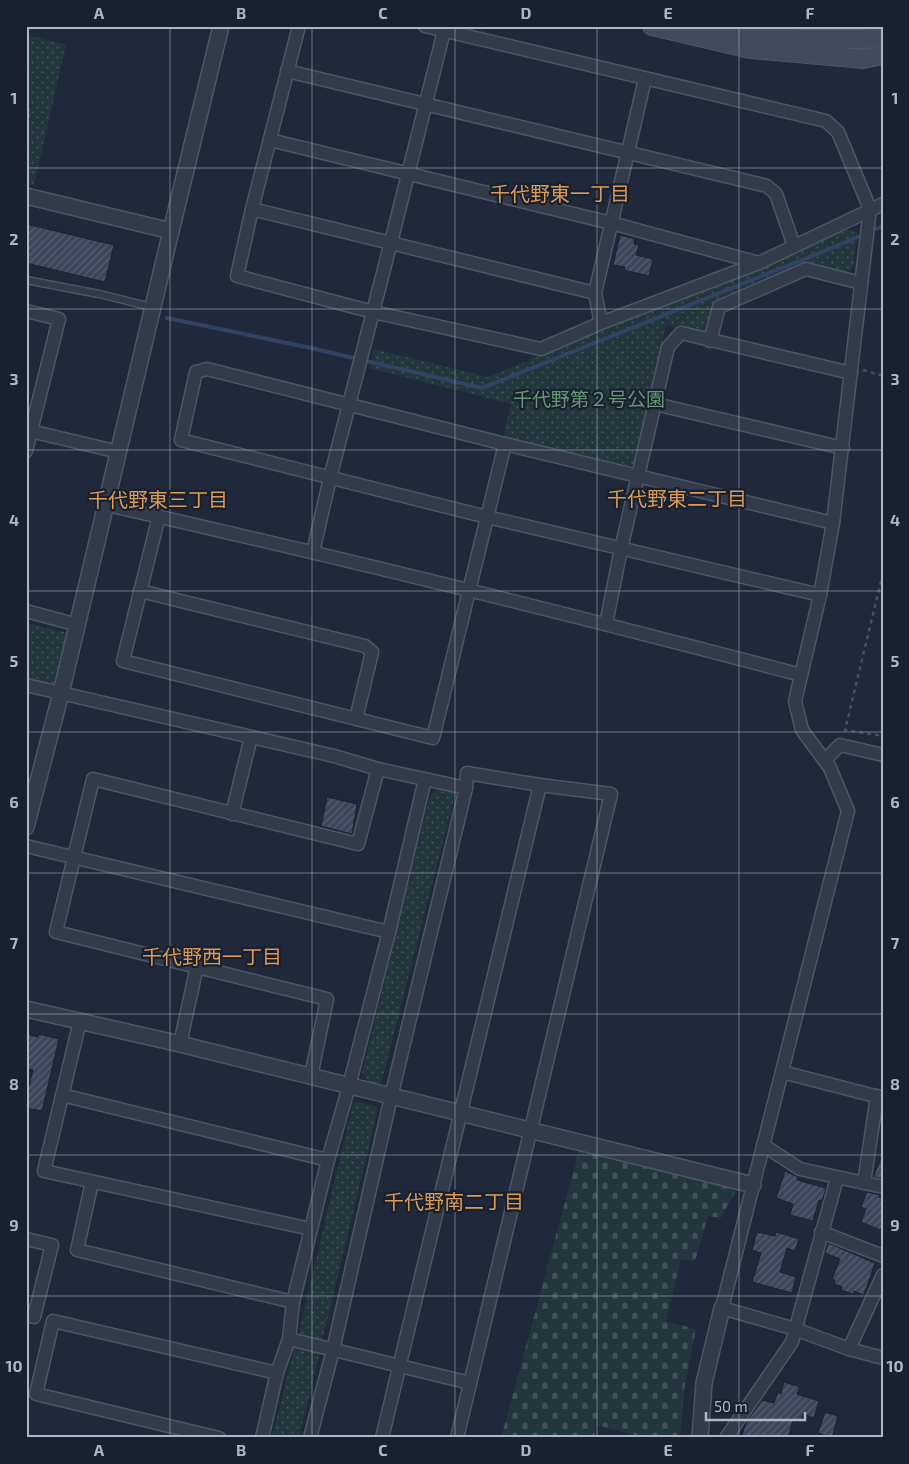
<svg xmlns="http://www.w3.org/2000/svg" width="909" height="1464" viewBox="0 0 909 1464" font-family="'Exo 2','Noto Sans JP',sans-serif">
<style>
.grass{fill:url(#grass-dots)}
.cemetery{fill:url(#cemetery-stones)}
.lines{fill:none;stroke-linecap:round;stroke-linejoin:round}
.stream{stroke:#324264;stroke-width:4}
.building{fill:url(#building-hatch);stroke:#1b2231}
.service-casing{stroke:#4e5665;stroke-width:9}
.minor-casing{stroke:#4e5665;stroke-width:15}
.tertiary-casing{stroke:#4e5665;stroke-width:18}
.secondary-casing{stroke:#4e5665;stroke-width:20}
.path{stroke:#3f5459;stroke-width:2.5;stroke-dasharray:4 4;stroke-linecap:butt}
.service{stroke:#333b4b;stroke-width:6}
.minor{stroke:#333b4b;stroke-width:12}
.tertiary{stroke:#333b4b;stroke-width:15}
.secondary{stroke:#414a5e;stroke-width:18}
.grid{fill:none;stroke:#aeb6c7;stroke-width:1;stroke-opacity:0.55}
.labels{text-anchor:middle;dominant-baseline:central;stroke-width:4.5;stroke-linejoin:round;paint-order:stroke}
.park-label{font-size:19px;fill:#639a74;stroke:#19202f}
.neighbourhood-label{font-size:20px;fill:#db9a55;stroke:#19202f}
.neatline{fill:none;stroke:#aeb6c7;stroke-width:2}
.grid-label{font-size:16px;text-anchor:middle;font-weight:bold;fill:#aeb6c7}
</style>
<defs>
<pattern id="grass-dots" width="8" height="8" patternUnits="userSpaceOnUse" patternTransform="scale(1.25)"><rect width="8" height="8" fill="#21373c"/><path d="M2 2h.1M6 6h.1" fill="none" stroke="#3f5257" stroke-width="1.8" stroke-linecap="round"/></pattern>
<pattern id="cemetery-stones" width="16" height="16" patternUnits="userSpaceOnUse" patternTransform="scale(1.25)"><rect width="16" height="16" fill="#21373c"/><path d="M2 7V4a2 2 0 0 1 4 0v3zM10 15v-3a2 2 0 0 1 4 0v3z" fill="#3f5257"/></pattern>
<pattern id="building-hatch" width="6" height="6" patternUnits="userSpaceOnUse" patternTransform="scale(1.25)"><rect width="6" height="6" fill="#3b455b"/><path d="M-1 1l2-2M0 6l6-6M5 7l2-2" fill="none" stroke="#555e71"/></pattern>
</defs>
<rect width="100%" height="100%" fill="#1f293b"/>
<g class="grass">
<polygon points="26,35 66,45 34,185 26,184"/>
<polygon points="847,230 858,232 853,267 844,274 801,266 715,305 707,334 666,326 634,464 628,468 503,438 511,404 369,368 374,349 488,377"/>
<polygon points="26,623 68,633 54,684 26,678"/>
<polygon points="439,788 456,791 382,1080 379,1085 367,1081 362,1073 430,796"/>
<polygon points="358,1102 377,1107 377,1112 322,1342 298,1336 353,1103"/>
<polygon points="295,1345 320,1351 299,1438 272,1438"/>
</g>
<polygon class="cemetery" points="579,1150 737,1189 721,1218 708,1216 695,1261 681,1259 666,1321 696,1329 685,1384 680,1438 647,1438 596,1425 594,1438 501,1438"/>
<g class="lines">
<g class="stream">
<polyline points="871,231 883,226"/>
<polyline points="167,318 311,348 482,388 812,256 865,234"/>
</g>
</g>
<g class="building">
<polygon points="26,224 114,245 105,282 26,263"/>
<polygon points="620,235 635,239 634,244 639,245 636,255 653,259 649,276 624,270 625,267 613,265"/>
<polygon points="327,797 357,804 352,834 321,826"/>
<polygon points="26,1034 38,1037 39,1034 59,1039 42,1111 26,1108 26,1097 33,1070 27,1069 29,1060 26,1059"/>
<polygon points="883,1154 883,1179 873,1177"/>
<polygon points="785,1171 798,1177 797,1180 826,1188 822,1201 819,1200 813,1221 790,1215 793,1204 776,1198"/>
<polygon points="867,1192 880,1195 879,1197 883,1199 883,1225 880,1230 861,1222 866,1209 861,1207"/>
<polygon points="757,1232 775,1236 776,1232 799,1239 795,1251 787,1248 780,1272 796,1277 792,1293 752,1282 761,1253 752,1250"/>
<polygon points="828,1243 875,1263 864,1295 854,1291 853,1294 841,1290 842,1287 834,1284 835,1280 832,1279 840,1259 825,1253"/>
<polygon points="784,1382 800,1387 797,1394 819,1401 814,1418 803,1414 800,1422 793,1420 788,1438 750,1438 742,1435 746,1423 762,1400 774,1403 778,1392 781,1394"/>
<polygon points="825,1412 838,1416 832,1438 818,1433"/>
</g>
<g class="lines">
<g class="service-casing">
<polyline id="service" points="26,280 99,294 152,307"/>
</g>
<g class="minor-casing">
<g id="minor">
<polyline points="299,26 252,209 237,276 373,312 541,349 601,323 759,263 883,204"/>
<polyline points="425,26 826,121 838,132 870,209 833,523 820,595 795,701 802,730 830,768 848,811 722,1308 795,1329 849,1349 883,1358"/>
<polyline points="287,71 767,186 776,194 794,246"/>
<polyline points="270,140 611,223 759,263"/>
<polyline points="252,209 595,293"/>
<polyline points="26,311 59,319 26,451"/>
<polyline points="601,323 595,293 645,79"/>
<polyline points="710,341 719,307 806,269 861,283"/>
<polyline points="655,404 843,448"/>
<polyline points="26,430 119,452"/>
<path d="M107,505C339,557 570,614 801,675"/>
<polyline points="159,516 123,661 433,738 505,444"/>
<polyline points="313,552 330,478 391,242 444,31"/>
<polyline points="140,591 365,646 372,652 356,719"/>
<polyline points="820,595 487,517 181,440 196,372 207,369 505,444 833,523"/>
<polyline points="26,611 78,625"/>
<polyline points="606,624 621,549 668,347 681,333 851,373"/>
<polyline points="26,685 334,756 378,769 466,788"/>
<polyline points="825,760 840,745 883,755"/>
<polyline points="232,814 251,737"/>
<polyline points="26,846 389,932"/>
<polyline points="80,1021 44,1171 311,1229"/>
<polyline points="180,1044 197,966"/>
<polyline points="782,1072 883,1098"/>
<polyline points="311,1076 327,999 56,932 93,779 358,844 378,769"/>
<polyline points="62,1095 328,1160"/>
<polyline points="763,1145 800,1169 883,1187"/>
<polyline points="92,1182 77,1250 293,1302"/>
<polyline points="864,1183 877,1096"/>
<polyline points="821,1232 883,1256"/>
<polyline points="26,1239 52,1245 34,1317 26,1315"/>
<polyline points="289,1339 470,1383"/>
<polyline points="849,1349 883,1275"/>
<polyline points="219,1438 36,1394 53,1321 277,1373"/>
<polyline points="262,1438 277,1373 289,1339 293,1302 328,1160 349,1086 389,932 425,779"/>
<polyline points="310,1438 333,1350 391,1097 466,788 467,773 540,785 611,794 457,1438"/>
<polyline points="382,1438 540,785"/>
<polyline points="726,1438 792,1342 837,1178"/>
</g>
</g>
<g class="tertiary-casing">
<g id="tertiary">
<polyline points="26,196 171,231 61,693 26,827"/>
<polyline points="171,231 221,26"/>
<polyline points="26,1009 180,1044 753,1185"/>
<polyline points="700,1438 704,1383 722,1308"/>
</g>
</g>
<g class="secondary-casing">
<g id="secondary">
<polyline points="652,26 750,49 863,59 883,55"/>
<polyline points="716,26 752,35 800,39 862,39 883,37"/>
</g>
</g>
<g class="path">
<polyline points="26,109 30,110 26,129"/>
<polyline points="863,370 883,376"/>
<polyline points="883,573 845,730 883,736"/>
</g>
<use href="#service" class="service"/>
<use href="#minor" class="minor"/>
<use href="#tertiary" class="tertiary"/>
<use href="#secondary" class="secondary"/>
</g>
<path class="grid" d="M170,26V1438M312,26V1438M455,26V1438M597,26V1438M739,26V1438M26,168H883M26,309H883M26,450H883M26,591H883M26,732H883M26,873H883M26,1014H883M26,1155H883M26,1296H883"/>
<g class="labels">
<g class="park-label">
<text x="589" y="398">千代野第２号公園</text>
</g>
<g class="neighbourhood-label">
<text x="560" y="193">千代野東一丁目</text>
<text x="677" y="498">千代野東二丁目</text>
<text x="158" y="499">千代野東三丁目</text>
<text x="212" y="956">千代野西一丁目</text>
<text x="454" y="1201">千代野南二丁目</text>
</g>
</g>
<rect width="909" height="1464" fill="none" stroke="#19202f" stroke-width="55"/>
<path d="M706 1412v8h99v-8" fill="none" stroke="#aeb6c7" stroke-width="2.5"/>
<text x="714" y="1412" font-size="15" fill="#aeb6c7" stroke="#19202f" stroke-width="4" paint-order="stroke">50 m</text>
<rect x="28" y="28" width="854" height="1408" class="neatline"/>
<g class="grid-label">
<text x="99" y="19">A</text>
<text x="241" y="19">B</text>
<text x="383" y="19">C</text>
<text x="526" y="19">D</text>
<text x="668" y="19">E</text>
<text x="810" y="19">F</text>
<text x="14" y="104">1</text>
<text x="895" y="104">1</text>
<text x="14" y="245">2</text>
<text x="895" y="245">2</text>
<text x="14" y="385">3</text>
<text x="895" y="385">3</text>
<text x="14" y="526">4</text>
<text x="895" y="526">4</text>
<text x="14" y="667">5</text>
<text x="895" y="667">5</text>
<text x="14" y="808">6</text>
<text x="895" y="808">6</text>
<text x="14" y="949">7</text>
<text x="895" y="949">7</text>
<text x="14" y="1090">8</text>
<text x="895" y="1090">8</text>
<text x="14" y="1231">9</text>
<text x="895" y="1231">9</text>
<text x="14" y="1372">10</text>
<text x="895" y="1372">10</text>
<text x="99" y="1456">A</text>
<text x="241" y="1456">B</text>
<text x="383" y="1456">C</text>
<text x="526" y="1456">D</text>
<text x="668" y="1456">E</text>
<text x="810" y="1456">F</text>
</g>
</svg>
